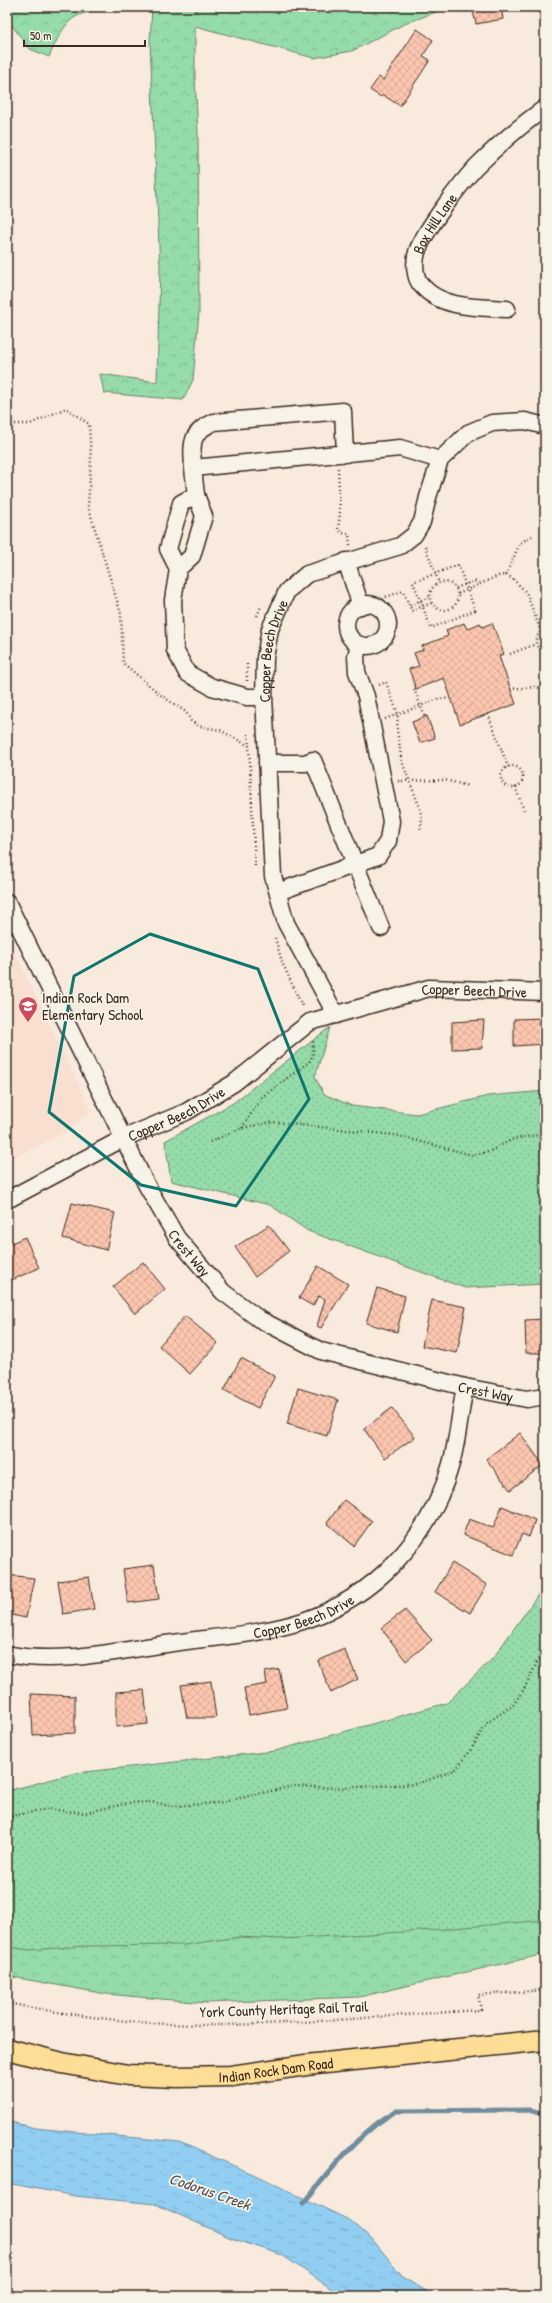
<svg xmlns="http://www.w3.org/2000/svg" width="552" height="2303" viewBox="0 0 552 2303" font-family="'Patrick Hand',sans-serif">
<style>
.built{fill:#f9dfcf}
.grass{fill:url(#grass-dots);stroke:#688364}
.forest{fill:url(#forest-crowns);stroke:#688364}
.water{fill:url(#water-ripples);stroke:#6f8c9d}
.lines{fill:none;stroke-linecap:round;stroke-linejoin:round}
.stream{stroke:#6f8c9d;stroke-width:5}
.building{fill:url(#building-cross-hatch);stroke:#3b2a1e}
.minor-casing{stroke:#3b2a1e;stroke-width:19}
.major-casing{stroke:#3b2a1e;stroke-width:23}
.path{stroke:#3b2a1e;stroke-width:2.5;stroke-dasharray:1 3;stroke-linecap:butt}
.minor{stroke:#f7f3e8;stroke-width:16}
.major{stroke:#fedd96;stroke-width:20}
.marked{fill:none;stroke:#0f766e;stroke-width:3;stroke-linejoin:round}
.labels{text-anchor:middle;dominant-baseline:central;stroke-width:3.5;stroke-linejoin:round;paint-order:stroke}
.street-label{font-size:15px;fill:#3b2a1e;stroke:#f7f3e8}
.poi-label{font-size:15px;fill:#3b2a1e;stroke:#f7f3e8;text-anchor:start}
.water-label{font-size:16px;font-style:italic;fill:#505353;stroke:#f7f3e8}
</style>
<defs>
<pattern id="grass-dots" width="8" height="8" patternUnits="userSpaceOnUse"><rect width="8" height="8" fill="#95dcaa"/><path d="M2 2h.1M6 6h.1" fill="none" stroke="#81bd92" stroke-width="1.8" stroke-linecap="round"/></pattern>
<pattern id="forest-crowns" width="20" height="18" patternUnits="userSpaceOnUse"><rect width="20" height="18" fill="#95dcaa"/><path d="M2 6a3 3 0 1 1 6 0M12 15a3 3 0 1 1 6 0" fill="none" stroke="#81bd92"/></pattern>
<pattern id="water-ripples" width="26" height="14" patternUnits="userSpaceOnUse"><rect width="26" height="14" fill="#91cef1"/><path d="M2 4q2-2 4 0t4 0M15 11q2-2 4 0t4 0" fill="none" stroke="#7eb1ce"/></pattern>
<pattern id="building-cross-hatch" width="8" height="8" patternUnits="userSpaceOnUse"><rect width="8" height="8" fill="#fcc6af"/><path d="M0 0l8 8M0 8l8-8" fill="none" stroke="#d9aa96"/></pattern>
</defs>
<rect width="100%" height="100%" fill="#f8eadd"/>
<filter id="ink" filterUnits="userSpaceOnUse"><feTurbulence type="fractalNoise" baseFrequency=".025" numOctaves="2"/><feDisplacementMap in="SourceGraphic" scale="8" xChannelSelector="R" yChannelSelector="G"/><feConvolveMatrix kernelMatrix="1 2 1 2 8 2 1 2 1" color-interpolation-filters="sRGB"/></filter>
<g filter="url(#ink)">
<polygon class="built" points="7,937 91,1110 68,1131 7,1160"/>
<g class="grass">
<polygon points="330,1027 315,1077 324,1094 352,1106 417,1114 488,1096 545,1091 545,1284 465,1288 308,1231 270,1205 171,1181 165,1141 233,1103"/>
<polygon points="545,1585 545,1948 7,1970 7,1791 76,1773 275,1751 447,1703 493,1658"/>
</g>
<g class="forest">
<path d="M7,7H195L196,13V7H449L404,24L352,51L314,58L195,26V77L198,134L199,312L193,380L183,400L104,393L100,374L157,382L160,268L150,41L152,7C133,7 85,7 71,20C61,29 54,46 49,57L30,49L7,19Z"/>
<polygon points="545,1920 545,1954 359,1997 206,2003 106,1994 7,1976 7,1947 30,1950 85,1946 184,1945 239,1937 282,1939 421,1931"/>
</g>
<polygon class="water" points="7,2121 35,2128 179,2142 253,2174 351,2221 372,2239 405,2279 435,2296 342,2296 282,2255 231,2238 155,2204 75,2196 7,2183"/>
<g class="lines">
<path class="stream" d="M303,2203C331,2171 358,2132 396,2111L530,2110L545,2114"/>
</g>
<g class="building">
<polygon points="472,7 501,7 503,19 476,24"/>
<polygon points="417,29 433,40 423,56 430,60 400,106 383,95 381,97 370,90 379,77 383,80"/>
<polygon points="464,623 467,629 480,623 482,627 492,623 504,654 499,656 516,704 460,724 444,678 416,689 409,669 419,666 414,653 423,650 422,646 448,636 446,630"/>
<polygon points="427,716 435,738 420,743 412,722"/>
<polygon points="545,1018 545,1044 514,1046 514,1019"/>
<polygon points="484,1020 482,1048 452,1049 452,1022"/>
<polygon points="72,1203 115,1213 106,1250 63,1238"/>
<polygon points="269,1225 289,1251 255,1277 235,1247"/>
<polygon points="25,1237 39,1268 7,1282 7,1245"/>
<polygon points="143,1262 165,1289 135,1314 113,1287"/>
<polygon points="318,1266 348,1284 321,1328 317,1326 325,1299 318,1296 313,1306 299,1298"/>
<polygon points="377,1288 405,1296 397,1332 366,1323"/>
<polygon points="432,1300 466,1307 457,1353 422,1346"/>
<polygon points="185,1316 218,1343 190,1374 159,1346"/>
<polygon points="545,1319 545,1353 526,1353 525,1320"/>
<polygon points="241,1358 275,1376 258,1408 224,1390"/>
<polygon points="298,1388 338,1400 327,1436 287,1424"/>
<polygon points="392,1408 415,1437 385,1458 364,1429"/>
<polygon points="520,1433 543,1465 510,1490 486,1459"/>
<polygon points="344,1500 372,1521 354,1546 327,1523"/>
<polygon points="502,1506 535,1520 529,1537 522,1534 513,1555 463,1535 469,1519 493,1528"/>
<polygon points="452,1563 487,1585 470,1613 435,1592"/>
<polygon points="154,1565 159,1599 128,1603 123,1569"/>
<polygon points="7,1575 34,1578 26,1618 7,1614"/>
<polygon points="89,1577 94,1609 63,1614 58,1581"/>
<polygon points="405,1610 432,1640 406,1661 381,1628"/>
<polygon points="344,1649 358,1679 331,1693 318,1661"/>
<polygon points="279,1669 287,1708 249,1715 244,1688 267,1684 265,1672"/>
<polygon points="211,1681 216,1718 187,1718 181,1685"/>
<polygon points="144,1690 148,1724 116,1727 116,1692"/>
<polygon points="31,1694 75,1696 75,1733 33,1735"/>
</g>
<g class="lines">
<g class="minor-casing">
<g id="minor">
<path id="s1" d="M507,309C479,307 442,309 422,286C414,278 414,262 417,252C424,231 461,183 476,167C497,146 521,125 545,108"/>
<path d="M193,468C192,444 189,433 214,422L343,411L345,454"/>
<polyline points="196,495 204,516 192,556 178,569 173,600 175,650 187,673 212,687 247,697 264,697"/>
<polyline points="346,561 361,606"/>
<polyline points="178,569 168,549 181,503 196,495 193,468 400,448 440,460"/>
<circle cx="367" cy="625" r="21"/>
<polyline points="267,763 305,763 313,760 381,928"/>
<polyline points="278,892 378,856 388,841 391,821 366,696 357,672 356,656 359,645"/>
<path id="s2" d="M7,902L147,1186L177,1238L223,1292L259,1319L321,1351L465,1387L527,1399L545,1396"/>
<path id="s3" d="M336,1015L286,923L273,876L264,697L265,658L270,629L287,591L307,574L400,546L414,535L422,522L428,497L440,460L468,433L492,423L525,421L545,426"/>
<path id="s4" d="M7,1200L124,1138L186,1112L234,1083L310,1022L429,988L545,992"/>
<path id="s5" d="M7,1654C58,1665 115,1651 166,1644C211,1637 260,1635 303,1621C375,1597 431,1537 451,1464C458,1439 460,1412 465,1387"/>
</g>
</g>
<g class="major-casing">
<g id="major">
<path id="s6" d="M7,2049L62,2063L128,2075L177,2077L231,2076L306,2065L545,2040"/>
</g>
</g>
<g class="path">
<polyline points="7,424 30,424 66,408 89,424 91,458 88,506 121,614 123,663 162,696 186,712 191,721 198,726 220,730 249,746 255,866"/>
<polyline points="338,468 340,514 338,529 342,533 349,534 350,546"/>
<polyline points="425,546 439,583"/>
<polygon points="458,565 475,610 431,628 413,582"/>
<polyline points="506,575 520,543 532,536"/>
<circle cx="444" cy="596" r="14"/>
<polyline points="456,588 474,581 479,583"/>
<polyline points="458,594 498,576 506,575 512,578 526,592 541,632"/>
<polyline points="377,605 386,597 403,591 412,611 431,603"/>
<polyline points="410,605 429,597"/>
<polyline points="257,616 261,606"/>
<polyline points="545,631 537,636 536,644 539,648 545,650"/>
<polyline points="510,654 536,644"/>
<polyline points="247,681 247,662"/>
<polyline points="379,685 386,682 398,714 397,730 402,762 420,808 422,819 420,831"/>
<polyline points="414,689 425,717"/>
<polyline points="510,689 535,687 545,689"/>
<polyline points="488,714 508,767"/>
<polyline points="385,719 439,699 451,698"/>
<polyline points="248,734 249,745"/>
<circle cx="512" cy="777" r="11"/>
<polyline points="398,781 445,780 468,786"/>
<polyline points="515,787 524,810"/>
<polyline points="275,938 282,962 303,1008"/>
<polyline points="242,1128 262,1097 309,1062 313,1055 313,1039"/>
<polyline points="210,1142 242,1128 273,1122 395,1135 472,1155 488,1152 513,1139 545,1134"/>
<polyline points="7,1817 47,1809 84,1813 128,1803 151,1802 171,1806 218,1803 293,1786 336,1788 417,1784 455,1770 470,1751 487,1723 512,1706 523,1691 545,1646"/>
<path d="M7,2003C73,2016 141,2025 209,2025C299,2025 390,2015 481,2010L478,1995L545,1990"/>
</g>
<use href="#minor" class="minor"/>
<use href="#major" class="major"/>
</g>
</g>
<path class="marked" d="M150,934L258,969L309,1099L236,1206L141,1185L49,1112L74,976Z"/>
<defs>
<g id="school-pin" transform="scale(1)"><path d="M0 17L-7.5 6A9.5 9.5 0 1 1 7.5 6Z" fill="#d1495b" stroke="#f7f3e8"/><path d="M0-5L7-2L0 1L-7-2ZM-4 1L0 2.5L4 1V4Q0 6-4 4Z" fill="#fff"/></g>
</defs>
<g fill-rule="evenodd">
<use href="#school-pin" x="28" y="1006"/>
</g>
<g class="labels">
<g class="street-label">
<text stroke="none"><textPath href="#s1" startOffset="160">Box Hill Lane</textPath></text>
<text stroke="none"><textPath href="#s3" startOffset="380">Copper Beech Drive</textPath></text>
<text stroke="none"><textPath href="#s4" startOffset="522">Copper Beech Drive</textPath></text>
<text stroke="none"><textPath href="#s4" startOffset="190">Copper Beech Drive</textPath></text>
<text stroke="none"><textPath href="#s2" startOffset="396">Crest Way</textPath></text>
<text stroke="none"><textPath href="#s2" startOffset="732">Crest Way</textPath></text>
<text stroke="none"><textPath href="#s5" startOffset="301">Copper Beech Drive</textPath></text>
<text transform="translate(284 2009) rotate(-2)">York County Heritage Rail Trail</text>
<text stroke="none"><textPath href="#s6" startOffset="272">Indian Rock Dam Road</textPath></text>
</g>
<g class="poi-label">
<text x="42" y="997">Indian Rock Dam<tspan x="42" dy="17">Elementary School</tspan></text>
</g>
<g class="water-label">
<text transform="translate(210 2191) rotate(19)">Codorus Creek</text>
</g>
</g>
<rect width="552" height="2303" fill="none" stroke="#f7f3e8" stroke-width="24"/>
<rect x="12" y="12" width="528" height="2279" fill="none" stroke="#3b2a1e" stroke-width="1.5" filter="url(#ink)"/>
<path d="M24 40v6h121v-6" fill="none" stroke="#3b2a1e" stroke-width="2"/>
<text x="30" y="40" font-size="12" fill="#3b2a1e" stroke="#f7f3e8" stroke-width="3" paint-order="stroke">50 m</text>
</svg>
